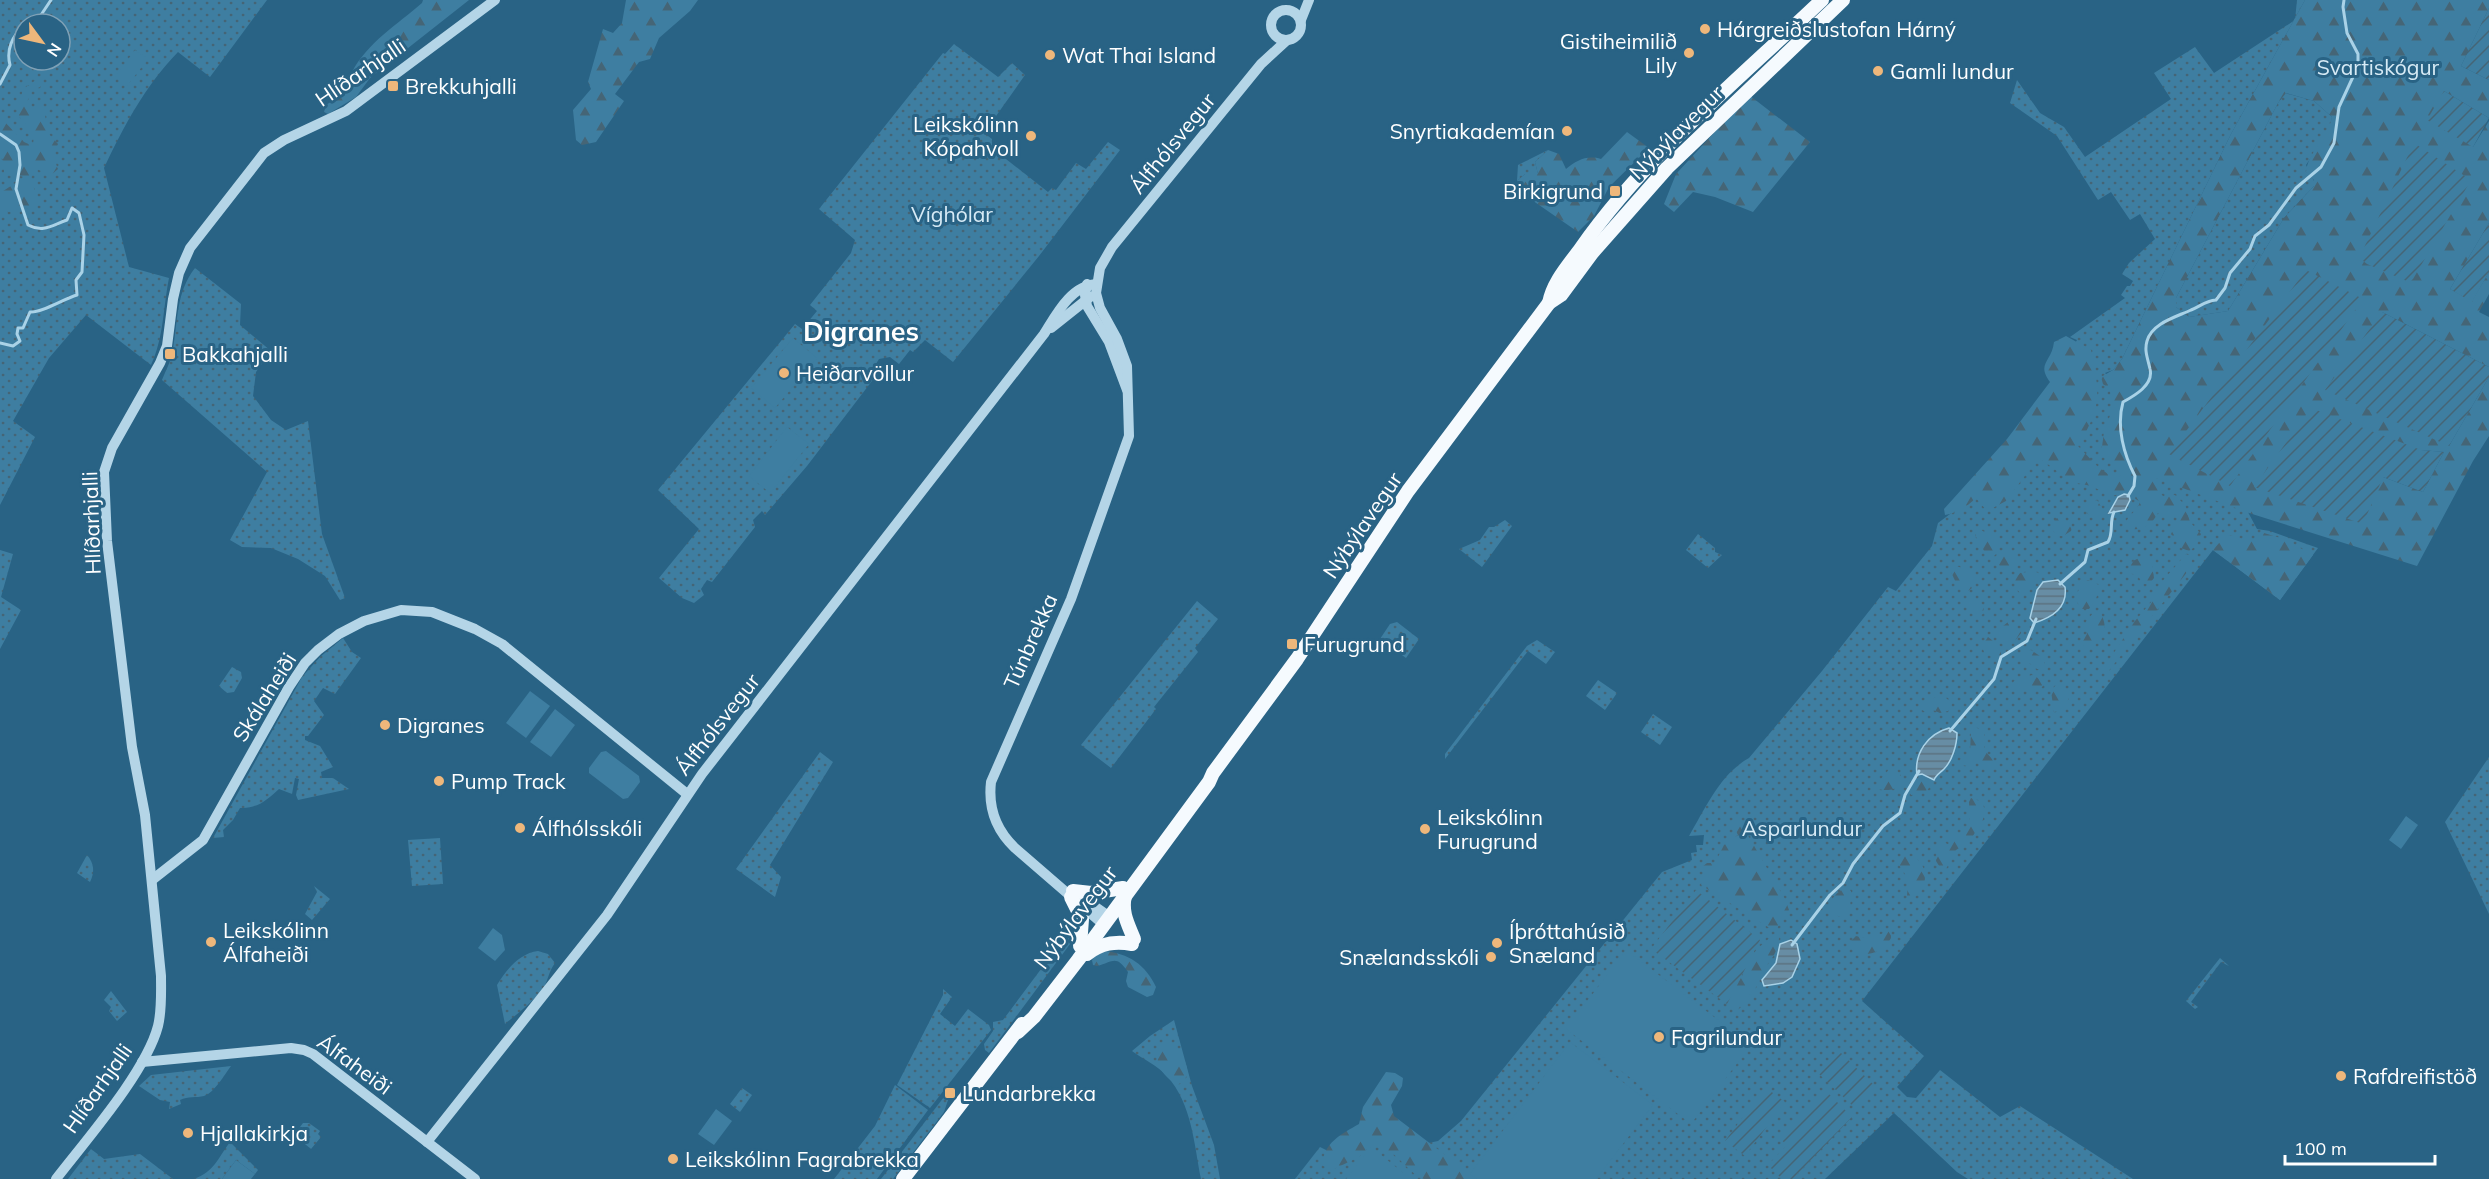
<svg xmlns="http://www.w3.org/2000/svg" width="2489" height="1179" viewBox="0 0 2489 1179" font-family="Mulish,sans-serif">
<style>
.grass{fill:url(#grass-dots);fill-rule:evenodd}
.forest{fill:url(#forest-firs);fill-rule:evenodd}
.garden{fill:url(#garden-furrows)}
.pitch{fill:#3e7ea1}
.water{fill:url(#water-rules);stroke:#a9d2e7;stroke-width:1.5}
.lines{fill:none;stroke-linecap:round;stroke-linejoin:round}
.stream{stroke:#a9d2e7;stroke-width:3}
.tertiary{stroke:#b4d5e7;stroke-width:10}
.primary{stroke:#f5fafe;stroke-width:14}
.poi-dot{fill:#eeb77b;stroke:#296385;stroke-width:2}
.labels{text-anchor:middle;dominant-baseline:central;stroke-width:6;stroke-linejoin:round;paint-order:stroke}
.poi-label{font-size:21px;fill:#fff;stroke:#296385;text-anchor:start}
.park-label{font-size:21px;fill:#d7ebf6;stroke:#296385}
.street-label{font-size:21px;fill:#fff;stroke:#296385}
.district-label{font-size:27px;font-weight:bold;fill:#fff;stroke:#296385}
</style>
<defs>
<pattern id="grass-dots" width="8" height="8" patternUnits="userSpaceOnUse" patternTransform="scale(1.5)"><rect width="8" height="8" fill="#3e7ea1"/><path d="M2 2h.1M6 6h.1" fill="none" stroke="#456576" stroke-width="1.8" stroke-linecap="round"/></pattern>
<pattern id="forest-firs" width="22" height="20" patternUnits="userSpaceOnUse" patternTransform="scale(1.5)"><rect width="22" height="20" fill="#3e7ea1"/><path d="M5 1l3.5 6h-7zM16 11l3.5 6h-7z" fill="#456576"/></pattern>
<pattern id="garden-furrows" width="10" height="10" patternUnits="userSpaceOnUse" patternTransform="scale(1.5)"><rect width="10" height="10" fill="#3e7ea1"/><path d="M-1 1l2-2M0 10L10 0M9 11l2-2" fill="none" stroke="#456576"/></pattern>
<pattern id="water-rules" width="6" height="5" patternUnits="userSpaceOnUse" patternTransform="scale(1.5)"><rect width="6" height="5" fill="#678da4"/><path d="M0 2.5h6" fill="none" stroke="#5c7381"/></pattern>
</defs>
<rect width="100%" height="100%" fill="#296385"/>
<g class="grass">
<path d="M0,0H267L210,77L178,52C145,86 124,126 104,168L129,267L169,278C163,308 164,337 151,365L86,315L49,358L13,421L35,437L0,505ZM24,24H60V60H24Z"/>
<path d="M2297,0H2305L2231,134L2122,359L2113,370L2105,373L2241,499L2257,529L2270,531L2318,548L2280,600L2213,550L1862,1001L1924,1056L1897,1087L1907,1097L1916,1098L1940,1070L2000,1117L2020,1106L2133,1179H1968L1957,1172L1894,1113L1825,1179H1295L1320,1147L1328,1151L1380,1125L1410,1147L1438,1141L1461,1121L1662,872L1692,860L1691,853L1697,852L1696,845H1703L1704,835L1689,836C1705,809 1720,774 1749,758L1822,671L1888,587L1896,591L1932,546L1938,523L1998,478L2077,340L2070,337L2125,298L2121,295L2127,286H2130L2133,281L2122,274L2129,263L2155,239L2140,214L2130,220L2111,192L2098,200L2057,136L2010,103L2017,80L2040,113L2064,127L2085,157L2171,99L2154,73L2195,47L2214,73L2295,20Z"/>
<polygon points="954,44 998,77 1012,63 1025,75 984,133 992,139 992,148 1048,192 1052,188 1056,190 1076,163 1086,169 1108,142 1120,150 1039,256 953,362 925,340 913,352 910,350 899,364 890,357 879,359 874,367 875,377 807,466 765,515 762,511 753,520 755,527 712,582 707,580 701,589 704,595 694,603 682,598 659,578 699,529 658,490 795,324 802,329 817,311 810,305 851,253 855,240 819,209 943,53 945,54"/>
<polygon points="2285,93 2314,101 2332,117 2330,129 2306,165 2314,181 2314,186 2284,218 2228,311 2189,317 2176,307 2176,298 2278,103"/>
<polygon points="1548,150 1535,162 1538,174 1525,174 1517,181 1518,165"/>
<path d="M195,268L241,304L240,325L271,351L256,372L253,396L271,420L286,430L308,421L322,534L345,598L340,600L325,576L298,559L271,548L242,547L230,540L267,472L162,380C166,370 172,359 173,349C178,320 176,292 195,268Z"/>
<polygon points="1505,520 1512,526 1482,567 1459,549 1480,540 1489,527 1494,527"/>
<polygon points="1698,534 1715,548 1715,552 1722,555 1708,568 1686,550"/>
<polygon points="0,550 13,554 1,597 21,610 0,649"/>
<polygon points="1197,601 1218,619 1195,648 1198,652 1154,707 1156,709 1111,768 1081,745"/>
<polygon points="1397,622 1419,639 1406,658 1380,639 1390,624"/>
<path d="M343,638L352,652L361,658L335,694L323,688L314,701L324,715L308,736H305V740L320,746L333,767L321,772L322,778H333L349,789L298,800L296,795L299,779L295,778L292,794L279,789C267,800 257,809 240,808L233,820L223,830L224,837L213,838L302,677L320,657Z"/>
<polygon points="1537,640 1555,652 1546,664 1528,651 1445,759 1445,754 1527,646"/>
<polygon points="232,667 241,672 242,678 234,692 227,693 219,686"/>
<polygon points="1598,680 1617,693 1605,710 1586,696"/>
<polygon points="1653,714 1672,727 1660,745 1641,732"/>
<polygon points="820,752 833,762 770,865 781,877 775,897 736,869"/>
<polygon points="2489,757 2489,914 2445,822"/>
<polygon points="440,838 443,884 412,886 408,840"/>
<path d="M87,855C94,863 95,872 90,882L77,873Z"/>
<polygon points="314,886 330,899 312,920 305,914 317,892"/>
<polygon points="1074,925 1073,940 989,1053 985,1050 984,1044 993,1031 993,1022 1003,1020"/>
<path d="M538,951L548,954L555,963C548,972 548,983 541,992C530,1004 517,1014 505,1024L497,985C506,970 520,953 538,951Z"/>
<polygon points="2220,958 2229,966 2221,962 2191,1002 2198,1007 2195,1009 2186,1001"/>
<polygon points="943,989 952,997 940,1014 955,1026 968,1009 989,1025 991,1030 930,1108 897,1085 943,995"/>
<polygon points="111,991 127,1012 117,1021 109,1011 111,1007 104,1000"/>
<path d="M1174,1020L1192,1086L1214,1145L1220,1179H1201C1194,1144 1192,1104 1167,1076C1158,1066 1143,1059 1132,1051L1150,1036Z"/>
<path d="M231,1066C224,1075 215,1092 204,1096C196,1098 188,1096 180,1100L181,1104L169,1109L170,1102L160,1100L139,1086L151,1075Z"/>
<polygon points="895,1085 928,1110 877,1179 834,1179 875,1126"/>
<polygon points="742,1088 752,1095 740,1112 730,1104"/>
<polygon points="948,1096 948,1100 944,1112 893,1179 881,1179 944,1097"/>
<polygon points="303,1123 309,1123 320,1131 318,1134 321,1137 311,1149 294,1135"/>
<path d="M230,1142L258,1170L255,1174L236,1160L222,1179H194C214,1172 218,1158 230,1142Z"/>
<polygon points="91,1149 104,1159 140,1154 173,1179 68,1179"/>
</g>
<g class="forest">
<path d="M423,0H469L370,78L356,97L328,114L324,112L326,105L349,90C349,84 349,77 352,72C368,42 397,25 422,3Z"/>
<polygon points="626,0 698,0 690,11 659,38 650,59 639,62 615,94 624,101 596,142 582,145 576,140 573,110 591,89 588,82 603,29 613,33 622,23"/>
<path d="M2305,0H2489V8L2461,66L2489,80V118L2444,91L2473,147L2489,121V223L2450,289L2472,301L2489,272V294L2479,312L2489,317V367L2382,312L2449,446L2489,377V436L2473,461L2417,566L2249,513L2156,478L2160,486V494L2165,497L2175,495L2185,505L2190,522L2201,534L2196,546L2189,551L2181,548L2171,534L2179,518L2158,513C2151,526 2140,533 2125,527C2126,515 2137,512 2140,502L2126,492L2112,496L2091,486L2072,482L2042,460L2033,465L2006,501L1987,511L1976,498C1968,506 1957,513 1945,515L1944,509L2007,439L2050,382C2036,363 2052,362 2054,342L2066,336L2091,350C2100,394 2102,406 2078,446L2099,468L2116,479L2122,474V468L2101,454L2104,432L2112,410L2110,390L2103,384L2101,377L2113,370L2122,359L2231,134ZM2286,93L2314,101L2332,117C2328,138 2308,152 2306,172L2314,180V186L2284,218L2228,311L2189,317L2176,307V298L2278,103ZM2421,450L2444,452L2423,492L2383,477Z"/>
<polygon points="36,80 40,82 40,87 32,91 25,106 33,112 40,105 44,109 48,133 58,144 53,156 58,169 51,175 34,168 30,181 34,188 36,203 31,208 0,213 0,193 25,177 4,173 4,162 0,155 0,117 24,142 33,146 34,134 17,114 23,89"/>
<polygon points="1749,95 1810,142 1753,212 1715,197 1693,192 1674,212 1664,204 1676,174"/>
<path d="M1627,132L1649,148L1609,187L1594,216L1578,232L1529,198L1517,181L1525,174H1538L1535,162L1548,150L1559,154L1566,169C1577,160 1587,155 1601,159Z"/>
<polygon points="2097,500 2105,513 2100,520 2094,519 2087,513 2088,506"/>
<polygon points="2057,518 2062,518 2072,527 2071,531 2063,536 2057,536 2051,528 2053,522"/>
<polygon points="1981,530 1995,538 1999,544 1996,554 1993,557 1987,556 1975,535"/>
<path d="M2264,533L2287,540L2307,552L2312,551L2313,555L2280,600L2213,550L2226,535C2236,535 2244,542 2254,541L2258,534Z"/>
<circle cx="2007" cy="561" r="9"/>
<polygon points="2186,554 2191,556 2192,566 2107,673 2104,673 2103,669 2135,621 2152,601 2159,585"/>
<polygon points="2141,557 2146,557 2152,562 2154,578 2149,584 2143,584 2138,576 2130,573 2129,568 2133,561"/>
<path d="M1955,566C1965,568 1971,572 1975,582L1972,588L1968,591L1957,585L1951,572Z"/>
<polygon points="2033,571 2039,573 2038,576 2026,592 2020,593 2016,588 2015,579 2020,573"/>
<path d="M2088,580L2099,585C2099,594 2095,602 2089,609H2082C2072,600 2078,585 2088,580Z"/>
<polygon points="1973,596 1984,606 1983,614 1978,616 1967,603 1969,597"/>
<path d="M2093,613L2101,614C2109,629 2103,639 2091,648L2084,647L2082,643L2087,634L2086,622Z"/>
<polygon points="2008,622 2011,629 2016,628 2022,632 2013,643 2005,641 1998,636 1997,631"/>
<polygon points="1988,637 2001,647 2001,655 1995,656 1984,652 1982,646"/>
<polygon points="2031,650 2043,658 2045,665 2043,670 2037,669 2020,656 2023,651"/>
<path d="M2032,675L2042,680L2043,686C2036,693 2022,691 2013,688L2012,685L2014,681Z"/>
<path d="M2061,685L2069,691C2070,700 2065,711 2054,712L2051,691L2055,686Z"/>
<polygon points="1936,697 1946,698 1952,703 1948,711 1940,713 1933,710 1928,713 1920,709 1922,704"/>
<polygon points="1976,727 1984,733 1984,750 1994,761 1992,768 1987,769 1974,759 1967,766 1962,765 1960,761 1961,758 1970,753 1971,731"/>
<path d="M1891,767C1894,770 1901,773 1902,778C1904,789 1886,792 1879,789L1877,784Z"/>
<polygon points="1923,777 1929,780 1929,788 1925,792 1911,795 1909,789 1914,783"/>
<polygon points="1971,798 1980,801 1984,807 1983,820 1969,842 1956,850 1946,869 1941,869 1936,861 1937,847 1944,842 1949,845 1951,843 1951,834 1961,833 1970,824 1969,802"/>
<polygon points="1736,818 1739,820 1785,899 1789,910 1777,928 1768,927 1701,885 1704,879 1702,867 1707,863 1715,863 1724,845 1738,835 1731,821"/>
<path d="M1904,856C1907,856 1911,856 1914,857C1930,865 1928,894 1911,898L1907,896C1909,877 1908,879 1898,863Z"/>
<path d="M1847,888L1851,891L1850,910L1846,916C1838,918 1834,915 1829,908C1831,898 1837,891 1847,888Z"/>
<path d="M1888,931L1891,933V938C1884,953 1856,963 1849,943L1856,936L1870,939Z"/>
<path d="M1774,934L1779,936C1779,954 1768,962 1760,975C1757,981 1756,988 1754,994L1748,995L1743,1006L1737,1010L1732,1007L1729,1000L1756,950Z"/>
<path d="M1104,951C1128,953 1146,965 1156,987L1153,995L1147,997L1128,987L1126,981L1128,972C1116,954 1113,962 1097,966L1093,965L1092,960L1097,954Z"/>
<path d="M1166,1042C1181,1049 1199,1076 1177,1085C1161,1074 1152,1062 1161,1044Z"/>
<path d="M1386,1072L1395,1073L1403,1078L1402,1086L1391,1105L1394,1116L1477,1179C1466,1179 1432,1179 1424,1179C1405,1172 1397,1147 1371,1145L1359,1157L1334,1169L1323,1166C1322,1143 1342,1134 1359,1124L1363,1107Z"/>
</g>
<g class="garden">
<polygon points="2489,8 2489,80 2461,66"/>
<polygon points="2444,91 2489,118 2473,147 2427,120"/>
<polygon points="2414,143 2471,180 2413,279 2409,282 2367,264 2362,260 2361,254"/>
<polygon points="2489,223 2489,272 2472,302 2450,289"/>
<polygon points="2306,270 2363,299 2230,486 2169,454"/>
<polygon points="2382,312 2489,367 2489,377 2449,446 2325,390"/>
<polygon points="2311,408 2421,450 2444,452 2423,492 2383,477 2363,524 2254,487"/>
<polygon points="1696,890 1760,940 1727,1004 1651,949"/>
<polygon points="1840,1052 1876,1087 1856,1109 1819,1074"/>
<polygon points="1765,1087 1785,1102 1745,1156 1725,1141"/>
<polygon points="1824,1089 1852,1117 1793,1179 1782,1179 1768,1165 1787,1145 1778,1137"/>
</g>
<g class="pitch">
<polygon points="135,50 148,59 127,86 115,77"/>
<polygon points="793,338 817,358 775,408 751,388"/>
<polygon points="787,427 809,444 770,493 749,476"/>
<polygon points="530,691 550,706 526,738 506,723"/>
<polygon points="555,709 575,725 551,757 530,742"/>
<polygon points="606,751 639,776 640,782 628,798 623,799 589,773 589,768 601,752"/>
<polygon points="2406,816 2418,825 2401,849 2389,840"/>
<polygon points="493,928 502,935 505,950 495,961 478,948"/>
<polygon points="1626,950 1751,1045 1691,1124 1566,1029"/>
<polygon points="1570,1042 1653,1105 1596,1179 1477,1179 1470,1174"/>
<polygon points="716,1109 732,1121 714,1145 698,1134"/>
<polygon points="1371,1147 1411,1179 1346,1179"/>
<polygon points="236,1160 255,1174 251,1179 222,1179"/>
</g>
<g class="water">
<polygon points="2124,494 2129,495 2130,500 2125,510 2109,513 2118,497"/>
<path d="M2058,580L2065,587C2068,608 2051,618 2034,623L2030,618L2037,590L2043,582Z"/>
<path d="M1949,728L1957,733C1957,745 1952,761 1944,769C1940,773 1936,775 1934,780L1922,774L1917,775C1914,754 1927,734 1949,728Z"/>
<polygon points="1791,940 1797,944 1800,959 1792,977 1783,983 1764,986 1762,980 1776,963 1780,944"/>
</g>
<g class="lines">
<g class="stream">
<polyline points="27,24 41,15 51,0"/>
<path d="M0,84L10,65C6,50 12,36 24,26"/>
<path d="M0,134L16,145L19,152L20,165L16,189L28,225C44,233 52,225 67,220L72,208L79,213L84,235L82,272L76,280L77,295C63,299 42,313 30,312L23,328H18L17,334L20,341L13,346L0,343"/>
<path d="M2128,496L2134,486L2135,476C2124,455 2116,427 2123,402C2134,396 2154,385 2150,369C2148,359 2144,351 2147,341C2152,323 2176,317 2191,310C2201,306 2205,301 2216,300L2225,288L2230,273L2250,249L2255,236L2269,225L2296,188L2321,167L2334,143L2339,107L2358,66V54L2347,33L2343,7L2344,0"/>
<path d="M2060,584L2085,562L2088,550L2108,542C2114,532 2109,522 2114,512"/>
<polyline points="1950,731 1994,679 2001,657 2027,641 2036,619"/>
<polyline points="1792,945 1830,895 1843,883 1853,864 1883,826 1900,813 1905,795 1919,771"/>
</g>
<g class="tertiary">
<circle cx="1286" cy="25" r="15"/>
<polyline points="1301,20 1309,0"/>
<polyline points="1087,284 1085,295 1087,306 1109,342 1127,390"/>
<polyline points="1051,328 1090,297"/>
<polyline points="152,880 203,840 289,687 305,663 318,650 339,634 364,621 401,610 432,612 475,629 502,644 687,794"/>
<polyline points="1077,894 1110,917"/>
<path d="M1104,925L1015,848C996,830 988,808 991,782L1071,599L1129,436L1127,366L1117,339L1100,308L1096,293L1100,268L1112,247L1261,64L1286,41"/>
<polyline points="142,1062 291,1048 304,1050 313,1054 475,1179"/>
<path d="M427,1142L607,915L702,774L1044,334C1056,315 1071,285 1097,284"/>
<path d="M56,1179C86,1140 146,1072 158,1026C162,1010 161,992 161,976L145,815L132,747L107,541L104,472L112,448L160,363L167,346L173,299L179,273L190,248L264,153L284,140L346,111L495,0"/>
</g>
<g class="primary">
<path d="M1549,303C1553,282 1568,266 1581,248C1647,154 1739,79 1822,0"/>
<polyline points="1073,891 1091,893 1123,888"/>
<path d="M1125,896C1121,912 1128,924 1134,939"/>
<polyline points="1071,897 1082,919 1080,946"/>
<path d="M1087,954C1101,943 1115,941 1132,944"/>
<polyline points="1018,1032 1034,1017 1078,960 1209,782 1213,773 1297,659 1408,491 1549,303 1561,295 1592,253 1667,168 1843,0"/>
<polyline points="903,1179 1022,1024"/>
</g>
</g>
<g class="poi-dot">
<circle cx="1705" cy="29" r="6"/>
<circle cx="1689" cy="53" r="6"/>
<circle cx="1050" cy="55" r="6"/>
<circle cx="1878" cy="71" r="6"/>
<rect x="387" y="80" width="12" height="12" rx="3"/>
<circle cx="1567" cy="131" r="6"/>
<circle cx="1031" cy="136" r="6"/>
<rect x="1609" y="185" width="12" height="12" rx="3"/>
<rect x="164" y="348" width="12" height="12" rx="3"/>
<circle cx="784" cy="373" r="6"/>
<rect x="1286" y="638" width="12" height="12" rx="3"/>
<circle cx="385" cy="725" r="6"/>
<circle cx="439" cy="781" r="6"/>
<circle cx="520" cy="828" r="6"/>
<circle cx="1425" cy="829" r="6"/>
<circle cx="211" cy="942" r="6"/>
<circle cx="1497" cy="943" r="6"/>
<circle cx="1491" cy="957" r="6"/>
<circle cx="1659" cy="1037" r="6"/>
<circle cx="2341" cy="1076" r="6"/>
<rect x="944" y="1087" width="12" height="12" rx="3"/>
<circle cx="188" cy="1133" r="6"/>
<circle cx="673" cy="1159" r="6"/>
</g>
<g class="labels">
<g class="poi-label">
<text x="1717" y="29">Hárgreiðslustofan Hárný</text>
<text x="1677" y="41" text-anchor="end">Gistiheimilið<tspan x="1677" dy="24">Lily</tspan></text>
<text x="1062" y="55">Wat Thai Island</text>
<text x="1890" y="71">Gamli lundur</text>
<text x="405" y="86">Brekkuhjalli</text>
<text x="1019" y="124" text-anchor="end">Leikskólinn<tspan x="1019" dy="24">Kópahvoll</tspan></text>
<text x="1555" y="131" text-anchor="end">Snyrtiakademían</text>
<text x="1603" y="191" text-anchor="end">Birkigrund</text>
<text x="182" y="354">Bakkahjalli</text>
<text x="796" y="373">Heiðarvöllur</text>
<text x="1304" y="644">Furugrund</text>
<text x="397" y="725">Digranes</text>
<text x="451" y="781">Pump Track</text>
<text x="1437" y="817">Leikskólinn<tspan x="1437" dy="24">Furugrund</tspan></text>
<text x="532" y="828">Álfhólsskóli</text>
<text x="223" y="930">Leikskólinn<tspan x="223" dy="24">Álfaheiði</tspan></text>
<text x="1509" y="931">Íþróttahúsið<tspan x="1509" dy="24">Snæland</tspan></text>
<text x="1479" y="957" text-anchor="end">Snælandsskóli</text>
<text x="1671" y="1037">Fagrilundur</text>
<text x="2353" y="1076">Rafdreifistöð</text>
<text x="962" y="1093">Lundarbrekka</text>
<text x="200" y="1133">Hjallakirkja</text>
<text x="685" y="1159">Leikskólinn Fagrabrekka</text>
</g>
<g class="park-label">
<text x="2378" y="67">Svartiskógur</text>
<text x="952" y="214">Víghólar</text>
<text x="1802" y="828">Asparlundur</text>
</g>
<g class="street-label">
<text transform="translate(360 72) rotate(-34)">Hlíðarhjalli</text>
<text transform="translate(1676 132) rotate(-45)">Nýbýlavegur</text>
<text transform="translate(1172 143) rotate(-51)">Álfhólsvegur</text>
<text transform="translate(91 523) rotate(-92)">Hlíðarhjalli</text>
<text transform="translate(1362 525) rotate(-56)">Nýbýlavegur</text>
<text transform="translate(1030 641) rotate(-66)">Túnbrekka</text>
<text transform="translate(264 697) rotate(-58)">Skálaheiði</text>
<text transform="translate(717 724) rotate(-52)">Álfhólsvegur</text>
<text transform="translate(1075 917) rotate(-53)">Nýbýlavegur</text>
<text transform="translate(355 1064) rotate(36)">Álfaheiði</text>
<text transform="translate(97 1088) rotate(-55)">Hlíðarhjalli</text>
</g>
<g class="district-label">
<text x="861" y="331">Digranes</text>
</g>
</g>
<g transform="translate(42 42) rotate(123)"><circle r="28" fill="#296385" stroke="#7fa1b6" stroke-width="1.5"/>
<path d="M0-4.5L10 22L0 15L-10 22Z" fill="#eeb77b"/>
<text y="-9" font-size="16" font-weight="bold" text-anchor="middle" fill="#ffffff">N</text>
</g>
<path d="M2285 1155v9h150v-9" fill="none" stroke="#ffffff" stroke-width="3"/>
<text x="2294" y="1155" font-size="18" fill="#ffffff" stroke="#296385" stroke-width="4.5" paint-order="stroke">100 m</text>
</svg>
